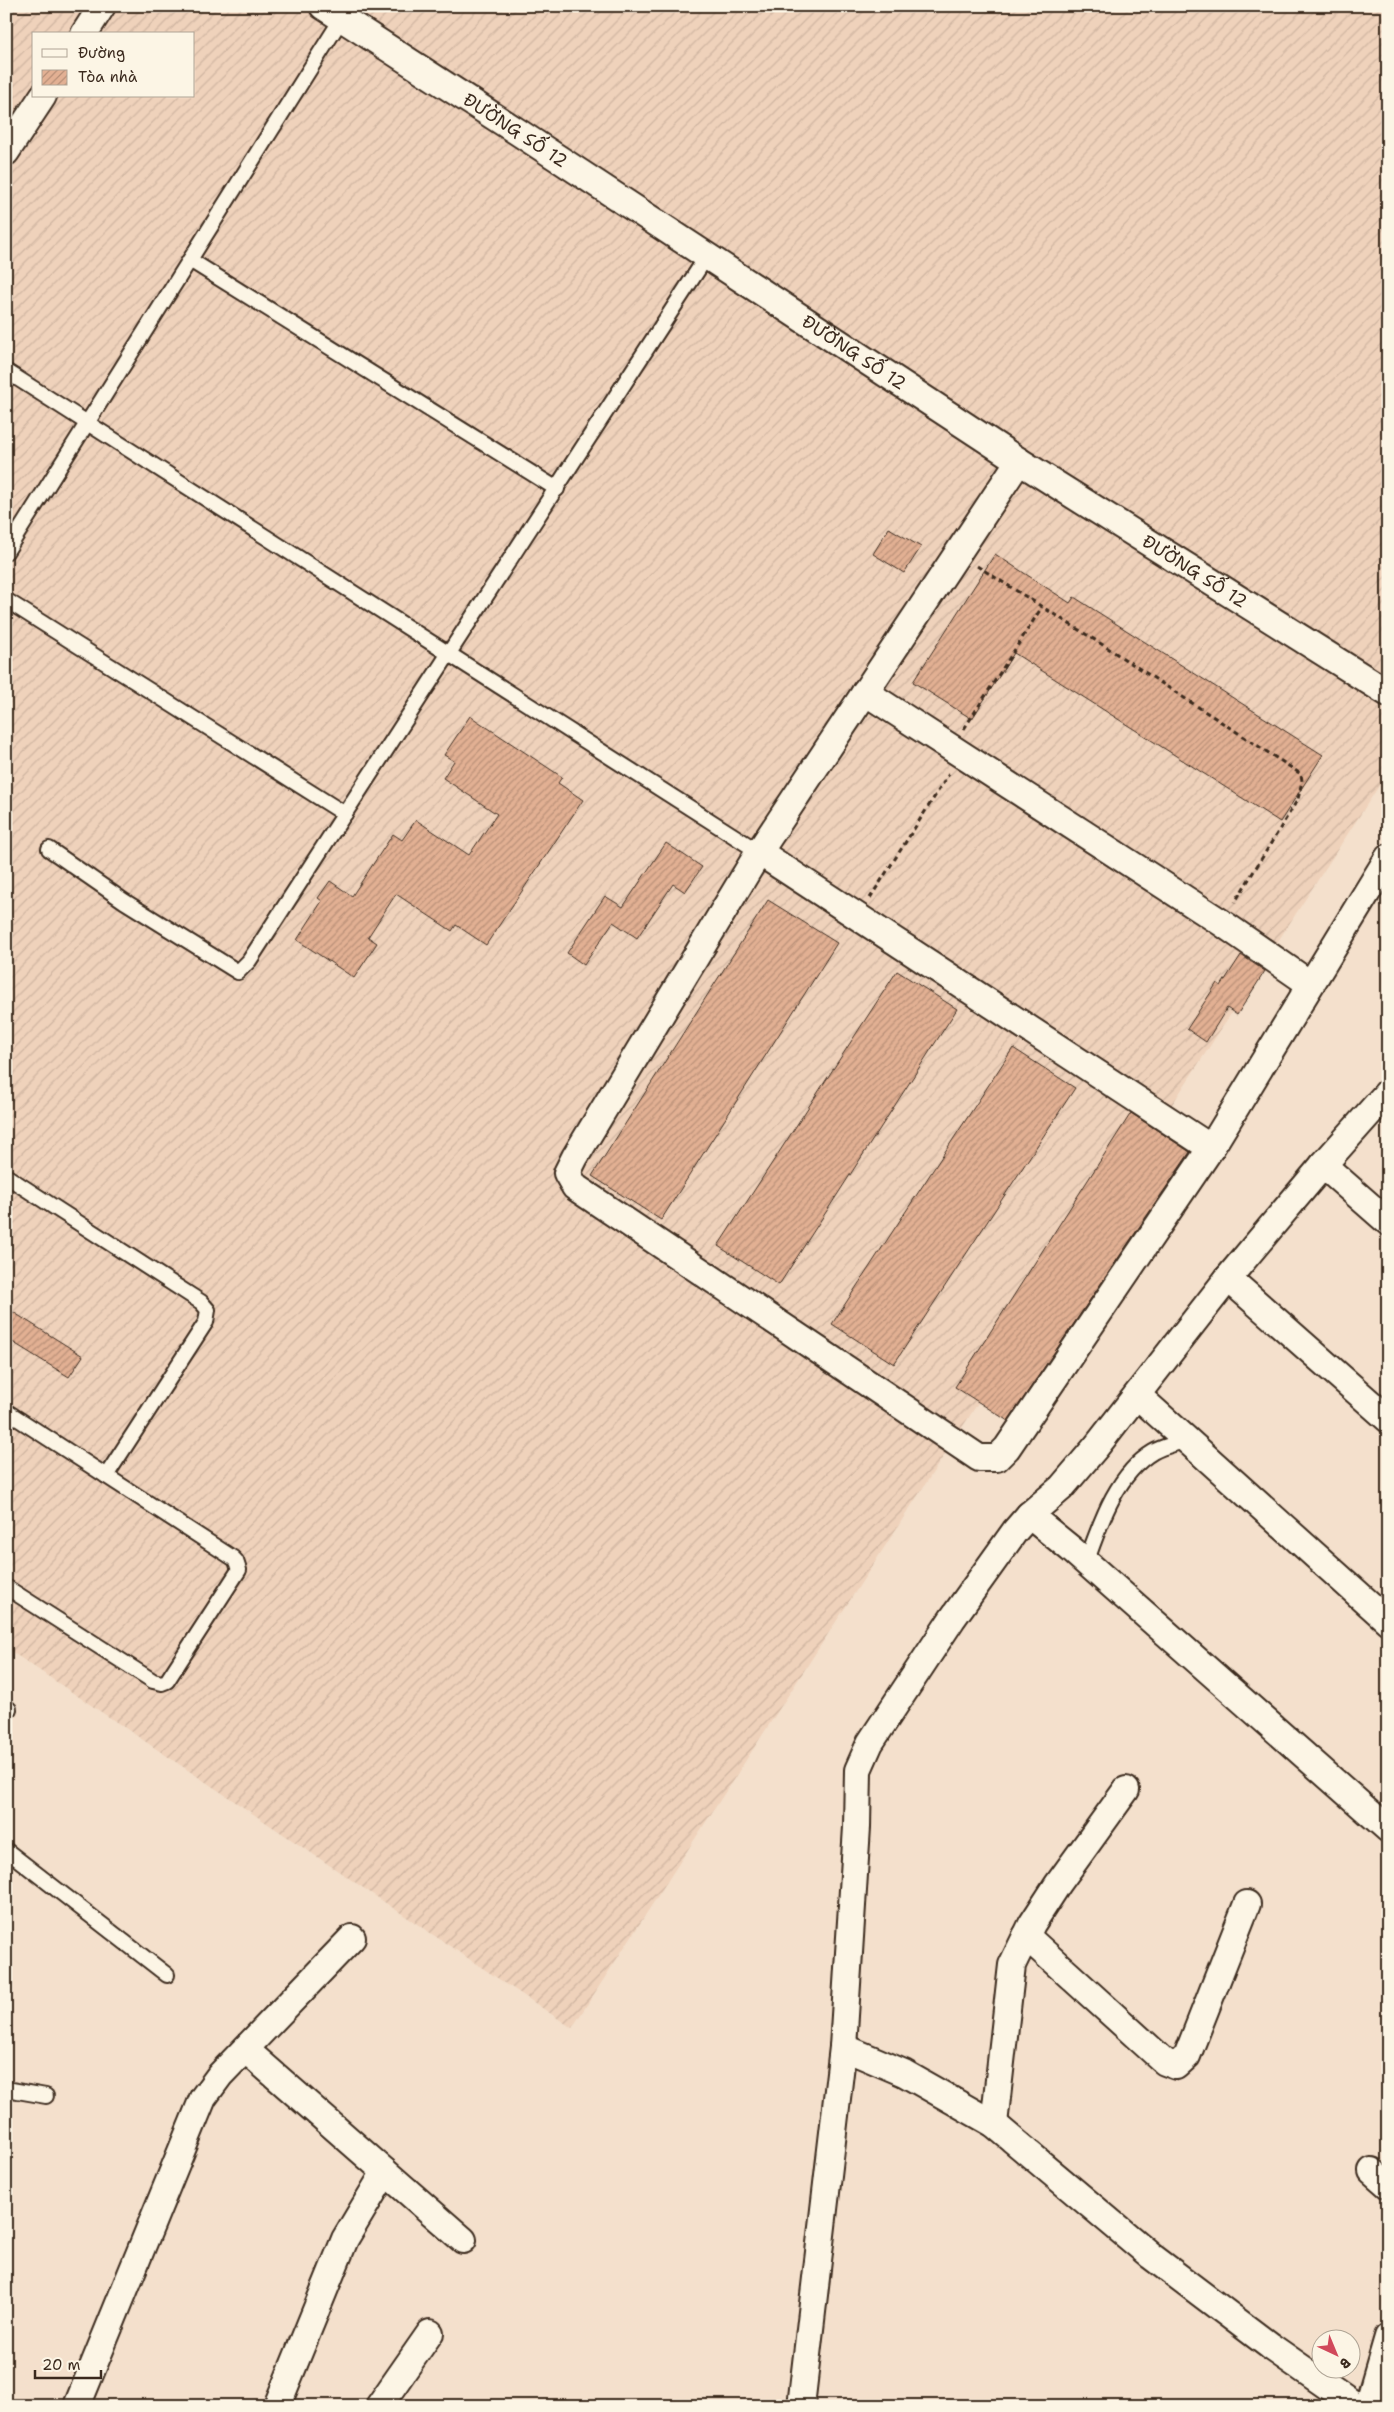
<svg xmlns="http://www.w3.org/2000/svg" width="1394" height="2412" viewBox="0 0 1394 2412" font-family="'Shantell Sans',sans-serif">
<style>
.industrial{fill:url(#industrial-furrows);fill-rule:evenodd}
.building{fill:url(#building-hatch);stroke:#3b2a1e}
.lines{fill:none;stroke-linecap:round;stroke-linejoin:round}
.service-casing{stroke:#3b2a1e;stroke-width:18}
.minor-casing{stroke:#3b2a1e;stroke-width:30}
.path{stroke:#3b2a1e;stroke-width:3;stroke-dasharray:5 4;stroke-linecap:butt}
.service{stroke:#fcf5e5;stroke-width:14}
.minor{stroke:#fcf5e5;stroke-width:26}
.labels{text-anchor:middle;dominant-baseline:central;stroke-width:4;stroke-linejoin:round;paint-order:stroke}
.street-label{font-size:18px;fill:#3b2a1e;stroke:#fcf5e5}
</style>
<defs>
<pattern id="industrial-furrows" width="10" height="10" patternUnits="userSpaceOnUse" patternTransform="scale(1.25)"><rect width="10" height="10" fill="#efd2bb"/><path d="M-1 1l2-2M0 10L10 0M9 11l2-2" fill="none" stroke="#ceb4a0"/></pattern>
<pattern id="building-hatch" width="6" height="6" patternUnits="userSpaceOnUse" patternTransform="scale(1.25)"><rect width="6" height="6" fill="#e2b093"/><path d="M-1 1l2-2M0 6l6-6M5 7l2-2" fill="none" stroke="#b88f77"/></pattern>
</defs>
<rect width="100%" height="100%" fill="#f4e0cc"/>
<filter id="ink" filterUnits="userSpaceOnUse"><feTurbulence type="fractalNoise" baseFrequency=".02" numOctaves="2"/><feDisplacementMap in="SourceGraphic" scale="10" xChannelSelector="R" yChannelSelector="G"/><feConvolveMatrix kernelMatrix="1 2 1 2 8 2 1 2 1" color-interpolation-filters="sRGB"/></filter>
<g filter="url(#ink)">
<path class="industrial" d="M6,6H1388V772L572,2028L6,1648ZM34,34H194V96H34Z"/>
<g class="building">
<polygon points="889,528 921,547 904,573 873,554"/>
<polygon points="995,554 1070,603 1074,597 1323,755 1280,822 1014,653 972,719 913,682"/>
<polygon points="470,716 562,777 558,783 583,800 486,945 456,925 452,931 396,894 368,937 377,943 354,978 297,940 322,901 318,898 330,881 352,896 393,834 402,840 416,820 469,855 497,814 443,778 454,761 444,755"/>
<polygon points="666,843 702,867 685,892 673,884 637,938 613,922 584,965 567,953 605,896 623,907"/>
<polygon points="768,900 837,943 661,1220 592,1176"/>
<polygon points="1241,955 1265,971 1237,1015 1227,1008 1206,1042 1187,1029 1217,983 1221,986"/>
<polygon points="897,971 957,1009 779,1285 718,1246"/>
<polygon points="1013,1048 1075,1088 894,1364 832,1324"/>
<polygon points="1131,1113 1190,1152 1008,1421 955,1387"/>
<polygon points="13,1312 83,1356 69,1377 6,1338 6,1322"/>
</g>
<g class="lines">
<g class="service-casing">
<g id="service">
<polyline points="190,260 557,489"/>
<polyline points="6,371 759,852"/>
<polyline points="6,552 342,18"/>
<polyline points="6,600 345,814"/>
<polyline points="49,849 124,901 238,972 249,961 707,256"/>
<polyline points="6,1176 201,1302 208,1310 206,1322 106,1476"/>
<polyline points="6,1411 233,1558 236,1561 239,1570 167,1681 162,1683 153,1681 6,1587"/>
<path d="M1086,1563C1100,1524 1116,1474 1153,1452C1163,1446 1176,1444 1186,1440"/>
<polyline points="6,1711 9,1709"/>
<polyline points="6,1850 167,1975"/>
<polyline points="6,2089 46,2096"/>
</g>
</g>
<g class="minor-casing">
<g id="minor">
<path id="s1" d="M323,6L518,132L1019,461L1388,693"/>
<polyline points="84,34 102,6"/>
<polyline points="6,152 43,96"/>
<polyline points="1019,461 759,852 575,1157 567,1173 575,1187 979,1458 997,1458 1007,1448 1211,1148 1388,858"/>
<polyline points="865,692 1222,923 1310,984"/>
<polyline points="759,852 1211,1148"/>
<polyline points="1323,1165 1388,1222"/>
<polyline points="1228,1278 1388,1419"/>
<polyline points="1137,1395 1388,1621"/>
<polyline points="1029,1515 1071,1549 1388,1829"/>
<polyline points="1026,1936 1165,2062 1176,2066 1187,2056 1247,1904"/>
<polyline points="843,2047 904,2073 994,2124 1151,2256 1270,2346 1356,2406"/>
<polyline points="246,2050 463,2240"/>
<polyline points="994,2124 1012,1965 1032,1924 1058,1884 1126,1790"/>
<polyline points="1372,2171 1388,2185"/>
<polyline points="77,2406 203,2098 220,2075 352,1938"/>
<polyline points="277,2406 345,2239 385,2172"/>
<polyline points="379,2406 430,2333"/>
<polyline points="801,2406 843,2047 857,1827 858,1770 870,1743 952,1619 1015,1531 1029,1515 1061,1488 1096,1447 1228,1278 1323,1165 1388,1092"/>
<polyline points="1368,2406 1388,2337"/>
</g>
</g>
<g class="path">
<polyline points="977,566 1103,645 1301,774 1302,781 1298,799 1235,902"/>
<polyline points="964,729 1042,607"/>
<polyline points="870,898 949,774"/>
</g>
<use href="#service" class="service"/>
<use href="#minor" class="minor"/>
</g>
</g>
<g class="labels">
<g class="street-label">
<text stroke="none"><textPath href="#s1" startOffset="229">ĐƯỜNG SỐ 12</textPath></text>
<text stroke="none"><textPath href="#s1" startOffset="634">ĐƯỜNG SỐ 12</textPath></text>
<text stroke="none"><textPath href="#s1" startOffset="1039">ĐƯỜNG SỐ 12</textPath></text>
</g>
</g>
<rect width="1394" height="2412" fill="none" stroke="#fcf5e5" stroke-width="25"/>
<rect x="12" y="12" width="1369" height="2387" fill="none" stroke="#3b2a1e" stroke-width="2" filter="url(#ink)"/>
<rect x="32" y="32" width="162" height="65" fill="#fcf5e5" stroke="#afa495"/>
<rect x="42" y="49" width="25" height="8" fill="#fcf5e5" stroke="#afa495"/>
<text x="78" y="58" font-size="15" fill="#3b2a1e">Đường</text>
<rect x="42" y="70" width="25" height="15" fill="url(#building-hatch)" stroke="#afa495"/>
<text x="78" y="82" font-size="15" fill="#3b2a1e">Tòa nhà</text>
<g transform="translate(1336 2354) rotate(136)"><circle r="24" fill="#fcf5e5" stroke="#afa495"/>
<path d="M0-4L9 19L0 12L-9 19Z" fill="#d1495b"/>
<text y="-8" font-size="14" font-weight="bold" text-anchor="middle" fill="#3b2a1e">B</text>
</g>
<path d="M35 2370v8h66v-8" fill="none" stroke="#3b2a1e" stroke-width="2.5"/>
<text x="42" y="2370" font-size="15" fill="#3b2a1e" stroke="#fcf5e5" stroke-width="4" paint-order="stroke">20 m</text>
</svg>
